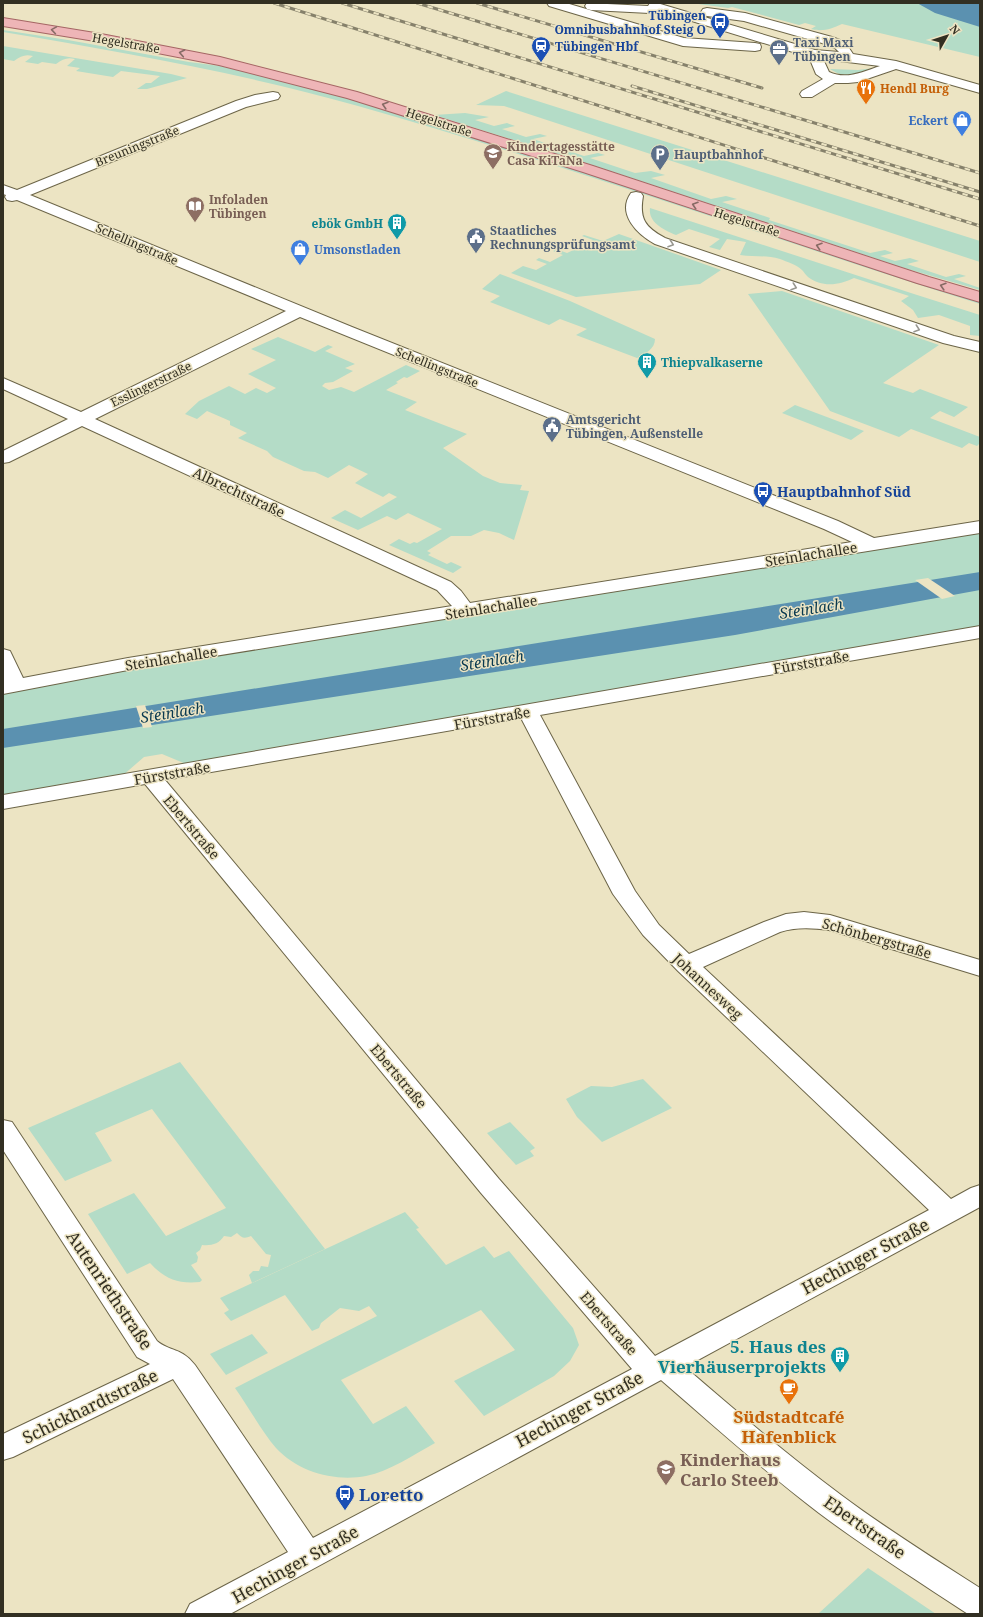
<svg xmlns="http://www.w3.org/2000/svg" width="983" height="1617" viewBox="0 0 983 1617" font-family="'Noto Serif',serif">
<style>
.green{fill:#b4dcc7}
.water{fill:#5b91b0}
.pier{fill:#ece4c3}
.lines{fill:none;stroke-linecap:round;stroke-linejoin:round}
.minor-tunnel{stroke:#c7c0a3;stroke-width:14;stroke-dasharray:14 7;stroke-linecap:butt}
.minor-casing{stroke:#6c6548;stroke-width:2}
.major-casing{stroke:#a56664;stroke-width:2}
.minor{fill:#fff;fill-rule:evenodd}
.major{fill:#eeb5b7;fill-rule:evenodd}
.rail-casing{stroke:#86816b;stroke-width:3}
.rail{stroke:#ece4c3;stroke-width:2;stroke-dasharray:5.5;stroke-linecap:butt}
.oneway{stroke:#876b65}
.oneway2{stroke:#989790}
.labels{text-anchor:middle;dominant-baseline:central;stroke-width:3;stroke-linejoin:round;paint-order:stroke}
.far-transit-label{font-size:12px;font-weight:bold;fill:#164399;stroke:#ece4c3;text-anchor:end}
.far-service-label{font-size:12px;font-weight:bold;fill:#4e5e75;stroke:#ece4c3;text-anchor:start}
.far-street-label{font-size:12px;fill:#322f22;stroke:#ece4c3}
.far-food-label{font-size:12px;font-weight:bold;fill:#c56008;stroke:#ece4c3;text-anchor:start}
.far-shop-label{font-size:12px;font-weight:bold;fill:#366cbe;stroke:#ece4c3;text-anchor:end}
.far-education-label{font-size:12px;font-weight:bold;fill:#785e54;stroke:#ece4c3;text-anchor:start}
.far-culture-label{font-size:12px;font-weight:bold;fill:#0d838f;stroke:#ece4c3;text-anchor:end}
.transit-label{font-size:14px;font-weight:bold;fill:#164399;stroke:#ece4c3;text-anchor:start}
.street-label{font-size:14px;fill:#322f22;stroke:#ece4c3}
.water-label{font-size:15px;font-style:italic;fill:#09394f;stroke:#ece4c3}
.near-street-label{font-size:17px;fill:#322f22;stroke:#ece4c3}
.near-culture-label{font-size:17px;font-weight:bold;fill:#0d838f;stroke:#ece4c3;text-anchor:end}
.near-food-label{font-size:17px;font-weight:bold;fill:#c56008;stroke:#ece4c3}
.near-education-label{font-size:17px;font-weight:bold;fill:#785e54;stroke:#ece4c3;text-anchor:start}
.near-transit-label{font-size:17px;font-weight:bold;fill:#164399;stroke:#ece4c3;text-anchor:start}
</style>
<rect width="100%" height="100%" fill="#ece4c3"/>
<g class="green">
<path d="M691,3H980V57L842,24C831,29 823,32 811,29L816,26L805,23L799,25L732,7L728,8Z"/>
<path d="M3,30L68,40L189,62L220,66L314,88L488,141L980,301V304C772,239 567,165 358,106C241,73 122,52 3,32Z"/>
<path d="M3,46L171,74L187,78L147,89H137L146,83H151L160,76L121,71L113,77L76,71L80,68L67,66L75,59C67,57 63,59 56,64L42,62L38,64L25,62L33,56C25,54 21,56 14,61L3,59Z"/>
<path d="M875,68C859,74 846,80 830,69L858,70Z"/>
<polygon points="506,91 980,241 980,262 504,106 476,105"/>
<polygon points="465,113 489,117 475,120 494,126 507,123 515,126 502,129 526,137 540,134 547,136 533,139 584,156 598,153 605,155 590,158 635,173 651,171 665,175 651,178 711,199 726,196 737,199 722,202 770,218 769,220 870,253 885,250 893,253 880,256 895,261 910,258 919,261 907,264 946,277 959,274 966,276 954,279 980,288 980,290 904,268 577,160 434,115"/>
<path d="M650,208L914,294L980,315V336L970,335V326L939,315L918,318L913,310L901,301L909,296L854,278C840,285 822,288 808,277C805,274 804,272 802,270C796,264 787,262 780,259C766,255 754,257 740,255L746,242L727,239L720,250L709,247L720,239L689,229L676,235C665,230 648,223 650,208Z"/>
<polygon points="619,234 721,270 700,284 576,297 511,273 523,266 536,270 547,264 536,260 539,258 550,262 563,255 553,251 556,249 567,253 580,247 569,242 572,241 583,245 593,240 582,236 584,235 603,241"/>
<path d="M500,274L570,301L655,339C655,349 645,354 637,358L576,335L587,329L560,319L549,325L490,302L500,296L482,289Z"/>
<polygon points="782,291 939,345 883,383 913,393 920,389 968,407 954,417 940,411 930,418 980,437 980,443 977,446 969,443 962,448 911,429 899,437 830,411 748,294"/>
<polygon points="278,337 315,352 328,345 333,347 325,351 355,364 345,368 353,371 333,382 325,383 322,386 329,390 341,387 354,392 406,365 420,371 407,378 404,377 396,382 398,383 386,390 417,402 405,410 467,434 443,448 483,476 500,483 522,485 520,490 529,491 514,540 499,533 484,530 471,536 451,536 427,551 431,553 428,555 447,564 451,562 462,567 453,573 389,545 399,539 410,544 414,542 417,543 442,529 408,513 396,520 387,516 358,530 331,518 345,510 361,518 397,497 389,493 383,497 355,483 368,474 349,465 328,478 315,472 304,471 273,457 267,451 238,438 247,433 230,425 230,421 207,411 197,419 185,414 199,401 229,386 245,394 256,388 267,393 276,388 248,374 276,360 251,349"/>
<polygon points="795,405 864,431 851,440 782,413"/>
<polygon points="980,527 980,632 198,769 162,754 144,757 114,783 3,802 3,688"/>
<path d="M180,1062L325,1249L252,1283L249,1275L253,1271H259L261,1266L268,1267L271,1255L266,1254L251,1236C244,1239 242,1238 237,1233L231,1237L224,1236C219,1244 211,1246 202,1245L200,1250L196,1253L198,1257L197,1262L191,1265L202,1280L200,1282C177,1284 165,1279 150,1263L127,1274L88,1214L134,1193L166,1236L226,1208L152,1109L95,1133L112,1161L65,1181L28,1128Z"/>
<polygon points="643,1079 672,1108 602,1142 577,1117 566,1099 591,1086 612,1087"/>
<polygon points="510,1122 535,1148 530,1151 534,1156 516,1165 487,1133"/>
<path d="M405,1212L419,1228L416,1229L446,1265L484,1246L494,1258L509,1251L573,1328L579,1345L570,1361L554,1376L484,1416L454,1381L515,1350L481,1310L341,1380L373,1424L406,1406L435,1443C413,1455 390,1471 366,1476C335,1482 298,1472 276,1448C262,1432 248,1406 235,1388L377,1316L369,1306L359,1311L340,1308L321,1323L319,1328L312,1331L285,1295L231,1321L224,1313L229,1310L220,1298Z"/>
<polygon points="252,1334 268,1353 226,1375 210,1354"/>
<polygon points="868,1568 936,1614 818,1614"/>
</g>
<g class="water">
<polygon points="917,3 980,3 980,27 935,13"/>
<polygon points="980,572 980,590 735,635 3,748 3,729"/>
</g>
<g class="pier">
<polygon points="928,578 955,596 942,599 915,580"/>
<polygon points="145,705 152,727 143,728 136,706"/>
</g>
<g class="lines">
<polyline class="minor-tunnel" points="806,42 820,46"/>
<g class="minor-casing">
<g id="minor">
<polygon points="547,3 566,3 684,38 755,43 760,44 761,47 760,50 755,51 683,46 549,6"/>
<path d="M587,3L648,6L650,3H657L815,50L839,52L835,48L822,43L744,21L707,16L703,15L701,12L703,9L707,8L745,13L832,37L845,42L853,54L896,61L980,85V93L896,69L858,82L848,83H835L812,97H802L800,94L802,91L823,79L816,74L809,57L669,14L591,10L587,9L585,6ZM823,59L880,66C863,72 846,80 829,72Z"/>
<path d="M273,92L278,93L280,96L278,99L246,107L30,195L352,327L838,521L874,538L980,521V533L474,614L466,617L463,616L128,670L3,694V649L10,651L23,678L128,658L452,606L437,590L82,426L9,462L3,463V451L68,419L3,389V378L81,412L286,311L17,200L12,201L7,200L5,197L6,195L3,194V185L17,190L236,101L255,95ZM300,317L824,529L852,542L470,603L461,591L451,582L95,419Z"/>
<path d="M636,192L641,193L643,196C639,219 645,227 665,238L954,336L980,342V352L943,343L655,244C638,235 616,214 631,193Z"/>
<path d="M980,626V638L540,715L635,891L659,925L689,954L764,922L786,914L804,912L830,915L980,960V976L829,930C812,928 797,927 780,932L703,967L951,1199L971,1188L980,1185V1207L685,1367C736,1411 787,1455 841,1495C885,1528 933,1558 980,1588V1614H968C918,1581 867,1549 819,1513C764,1471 713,1425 661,1380L230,1614H185L190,1604L288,1552L173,1379L13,1457L3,1460V1434L150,1364L137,1357L3,1150V1120L12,1122L157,1341C170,1352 181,1347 195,1365L313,1538L632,1369L481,1193L145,784L3,809V795ZM521,718L613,894L643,935L678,971L929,1210L655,1356L499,1179L165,780Z"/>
</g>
</g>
<g class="major-casing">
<polygon id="major" points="3,18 101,34 220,57 357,92 593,166 929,277 980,292 980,302 917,283 583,172 347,98 219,65 101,42 3,26"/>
</g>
<use href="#minor" class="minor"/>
<use href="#major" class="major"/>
<g class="rail-casing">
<g id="rail">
<polyline points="274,3 980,226"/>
<polyline points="342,3 980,199"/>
<polyline points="417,3 980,173"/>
<polyline points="477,3 762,88"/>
<polyline points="632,86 980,192"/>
</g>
</g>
<use href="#rail" class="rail"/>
</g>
<defs><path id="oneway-chevron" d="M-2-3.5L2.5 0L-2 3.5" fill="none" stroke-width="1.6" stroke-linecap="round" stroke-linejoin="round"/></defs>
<g class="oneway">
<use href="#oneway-chevron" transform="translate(54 30) rotate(-171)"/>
<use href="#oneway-chevron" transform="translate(182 53) rotate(-169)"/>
<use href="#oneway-chevron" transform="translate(385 105) rotate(-163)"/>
<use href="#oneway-chevron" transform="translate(695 205) rotate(-162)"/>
<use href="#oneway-chevron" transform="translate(819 246) rotate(-162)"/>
<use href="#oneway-chevron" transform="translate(943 286) rotate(-163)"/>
</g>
<g class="oneway2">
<use href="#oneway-chevron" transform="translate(671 244) rotate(19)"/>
<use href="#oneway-chevron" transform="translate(794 287) rotate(19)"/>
<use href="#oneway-chevron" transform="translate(917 329) rotate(19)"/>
</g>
<defs>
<g id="bus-pin" transform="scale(1)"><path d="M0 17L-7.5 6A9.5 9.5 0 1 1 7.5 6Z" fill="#1a4fb4" stroke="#ece4c3"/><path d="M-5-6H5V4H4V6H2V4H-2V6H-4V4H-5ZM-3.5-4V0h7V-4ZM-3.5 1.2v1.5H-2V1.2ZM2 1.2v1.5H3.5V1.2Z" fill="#fff"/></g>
<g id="station-pin" transform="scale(1)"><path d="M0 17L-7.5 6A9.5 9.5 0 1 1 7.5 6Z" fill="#1a4fb4" stroke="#ece4c3"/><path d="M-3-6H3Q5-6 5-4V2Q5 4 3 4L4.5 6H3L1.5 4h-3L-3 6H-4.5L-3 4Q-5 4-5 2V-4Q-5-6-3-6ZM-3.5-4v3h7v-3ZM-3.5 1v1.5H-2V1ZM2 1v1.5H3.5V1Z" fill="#fff"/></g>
<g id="office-pin" transform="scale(1)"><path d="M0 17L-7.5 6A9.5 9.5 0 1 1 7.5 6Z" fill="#5c6f8a" stroke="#ece4c3"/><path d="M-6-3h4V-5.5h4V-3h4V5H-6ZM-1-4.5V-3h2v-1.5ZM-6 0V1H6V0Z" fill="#fff"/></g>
<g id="restaurant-pin" transform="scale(1)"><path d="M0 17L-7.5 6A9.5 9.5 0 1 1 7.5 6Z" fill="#e8710a" stroke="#ece4c3"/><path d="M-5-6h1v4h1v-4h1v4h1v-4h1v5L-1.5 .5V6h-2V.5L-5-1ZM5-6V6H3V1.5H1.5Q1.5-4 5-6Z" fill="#fff"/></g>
<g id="shop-pin" transform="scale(1)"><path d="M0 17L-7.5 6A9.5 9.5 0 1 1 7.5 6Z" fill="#3f7fe0" stroke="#ece4c3"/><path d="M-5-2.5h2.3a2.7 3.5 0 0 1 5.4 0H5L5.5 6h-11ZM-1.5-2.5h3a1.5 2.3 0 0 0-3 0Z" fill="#fff"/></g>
<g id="school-pin" transform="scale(1)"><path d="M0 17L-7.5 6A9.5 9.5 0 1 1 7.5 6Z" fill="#8d6e63" stroke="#ece4c3"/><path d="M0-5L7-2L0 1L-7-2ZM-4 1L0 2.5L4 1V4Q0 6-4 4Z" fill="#fff"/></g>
<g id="parking-pin" transform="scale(1)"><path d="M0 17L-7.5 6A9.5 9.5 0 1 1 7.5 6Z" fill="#5c6f8a" stroke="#ece4c3"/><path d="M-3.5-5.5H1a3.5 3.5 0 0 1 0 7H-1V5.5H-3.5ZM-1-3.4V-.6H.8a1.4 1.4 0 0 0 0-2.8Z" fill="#fff"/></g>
<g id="library-pin" transform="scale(1)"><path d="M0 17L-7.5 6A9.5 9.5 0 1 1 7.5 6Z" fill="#8d6e63" stroke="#ece4c3"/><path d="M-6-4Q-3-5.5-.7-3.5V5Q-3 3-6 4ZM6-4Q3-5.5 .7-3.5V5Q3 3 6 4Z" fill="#fff"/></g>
<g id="building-pin" transform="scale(1)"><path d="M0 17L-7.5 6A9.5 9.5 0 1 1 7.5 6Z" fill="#0f9aa8" stroke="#ece4c3"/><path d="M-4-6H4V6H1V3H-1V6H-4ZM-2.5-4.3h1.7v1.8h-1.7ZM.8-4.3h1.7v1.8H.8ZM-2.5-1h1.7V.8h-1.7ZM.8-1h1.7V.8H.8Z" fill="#fff"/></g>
<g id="civic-pin" transform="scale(1)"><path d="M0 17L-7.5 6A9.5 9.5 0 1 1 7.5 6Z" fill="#5c6f8a" stroke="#ece4c3"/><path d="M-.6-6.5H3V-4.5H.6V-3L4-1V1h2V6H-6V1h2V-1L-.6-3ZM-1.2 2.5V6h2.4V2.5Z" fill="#fff"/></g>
<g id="cafe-pin" transform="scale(1)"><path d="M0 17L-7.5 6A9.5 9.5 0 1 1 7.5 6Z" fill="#e8710a" stroke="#ece4c3"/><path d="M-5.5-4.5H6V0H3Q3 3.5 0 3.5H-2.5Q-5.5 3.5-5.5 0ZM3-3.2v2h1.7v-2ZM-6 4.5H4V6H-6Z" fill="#fff"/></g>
</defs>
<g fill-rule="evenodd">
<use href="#bus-pin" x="720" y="22"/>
<use href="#station-pin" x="541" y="46"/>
<use href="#office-pin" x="779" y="49"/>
<use href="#restaurant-pin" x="866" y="88"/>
<use href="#shop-pin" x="962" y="120"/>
<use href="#school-pin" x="493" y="153"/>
<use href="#parking-pin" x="660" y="154"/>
<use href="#library-pin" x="195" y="206"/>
<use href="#building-pin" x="397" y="223"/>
<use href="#civic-pin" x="476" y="237"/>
<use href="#shop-pin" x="300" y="249"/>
<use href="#building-pin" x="647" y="362"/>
<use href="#civic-pin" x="552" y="426"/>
<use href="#bus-pin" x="763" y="491"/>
<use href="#building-pin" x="840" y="1356"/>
<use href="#cafe-pin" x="789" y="1388"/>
<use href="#school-pin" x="666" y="1469"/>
<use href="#bus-pin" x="345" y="1494"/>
</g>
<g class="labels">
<g class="far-transit-label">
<text x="706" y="15">Tübingen<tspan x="706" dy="14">Omnibusbahnhof Steig O</tspan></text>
<text x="555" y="46" text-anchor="start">Tübingen Hbf</text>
</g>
<g class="far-service-label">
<text x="793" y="42">Taxi Maxi<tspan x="793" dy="14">Tübingen</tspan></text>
<text x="674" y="154">Hauptbahnhof</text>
<text x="490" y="230">Staatliches<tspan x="490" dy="14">Rechnungsprüfungsamt</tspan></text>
<text x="566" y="419">Amtsgericht<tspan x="566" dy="14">Tübingen, Außenstelle</tspan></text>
</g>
<g class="far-street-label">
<text transform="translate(126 43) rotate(10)">Hegelstraße</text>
<text transform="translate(439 122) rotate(18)">Hegelstraße</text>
<text transform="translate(137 146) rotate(-22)">Breuningstraße</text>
<text transform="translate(747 222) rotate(18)">Hegelstraße</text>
<text transform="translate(137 244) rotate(23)">Schellingstraße</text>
<text transform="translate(437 367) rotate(22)">Schellingstraße</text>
<text transform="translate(151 384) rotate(-26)">Esslingerstraße</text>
</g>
<g class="far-food-label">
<text x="880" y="88">Hendl Burg</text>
</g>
<g class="far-shop-label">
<text x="948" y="120">Eckert</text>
<text x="314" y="249" text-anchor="start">Umsonstladen</text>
</g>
<g class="far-education-label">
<text x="507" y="146">Kindertagesstätte<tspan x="507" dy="14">Casa KiTaNa</tspan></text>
<text x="209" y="199">Infoladen<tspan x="209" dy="14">Tübingen</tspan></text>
</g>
<g class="far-culture-label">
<text x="383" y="223">ebök GmbH</text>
<text x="661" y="362" text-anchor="start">Thiepvalkaserne</text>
</g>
<g class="transit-label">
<text x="777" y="491">Hauptbahnhof Süd</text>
</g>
<g class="street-label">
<text transform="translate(239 492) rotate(25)">Albrechtstraße</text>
<text transform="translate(811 554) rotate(-9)">Steinlachallee</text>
<text transform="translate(491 607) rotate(-9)">Steinlachallee</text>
<text transform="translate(171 658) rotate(-9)">Steinlachallee</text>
<text transform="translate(811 662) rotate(-10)">Fürststraße</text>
<text transform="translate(492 718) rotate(-10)">Fürststraße</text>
<text transform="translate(172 773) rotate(-10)">Fürststraße</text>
<text transform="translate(192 827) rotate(50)">Ebertstraße</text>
<text transform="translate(877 938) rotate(16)">Schönbergstraße</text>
<text transform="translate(708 986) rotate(43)">Johannesweg</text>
<text transform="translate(399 1076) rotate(50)">Ebertstraße</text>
<text transform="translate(609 1323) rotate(49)">Ebertstraße</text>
</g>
<g class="water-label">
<text transform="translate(811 608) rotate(-9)">Steinlach</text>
<text transform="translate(492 660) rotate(-9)">Steinlach</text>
<text transform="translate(172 712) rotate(-9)">Steinlach</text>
</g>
<g class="near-street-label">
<text transform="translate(865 1256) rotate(-28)">Hechinger Straße</text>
<text transform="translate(110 1290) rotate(56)">Autenriethstraße</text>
<text transform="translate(90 1406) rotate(-26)">Schickhardtstraße</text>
<text transform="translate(579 1409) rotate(-28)">Hechinger Straße</text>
<text transform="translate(865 1527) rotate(35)">Ebertstraße</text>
<text transform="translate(295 1564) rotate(-29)">Hechinger Straße</text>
</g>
<g class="near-culture-label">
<text x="826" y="1346">5. Haus des<tspan x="826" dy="20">Vierhäuserprojekts</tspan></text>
</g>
<g class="near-food-label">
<text x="789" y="1416">Südstadtcafé<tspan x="789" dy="20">Hafenblick</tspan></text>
</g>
<g class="near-education-label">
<text x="680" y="1459">Kinderhaus<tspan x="680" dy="20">Carlo Steeb</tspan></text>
</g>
<g class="near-transit-label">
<text x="359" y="1494">Loretto</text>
</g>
</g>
<rect width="983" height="1617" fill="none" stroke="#322f22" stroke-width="8"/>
<g transform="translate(947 36) rotate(51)" stroke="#ece4c3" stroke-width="3" paint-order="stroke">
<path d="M0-3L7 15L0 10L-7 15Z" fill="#322f22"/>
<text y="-6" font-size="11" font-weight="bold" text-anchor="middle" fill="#322f22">N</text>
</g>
</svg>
